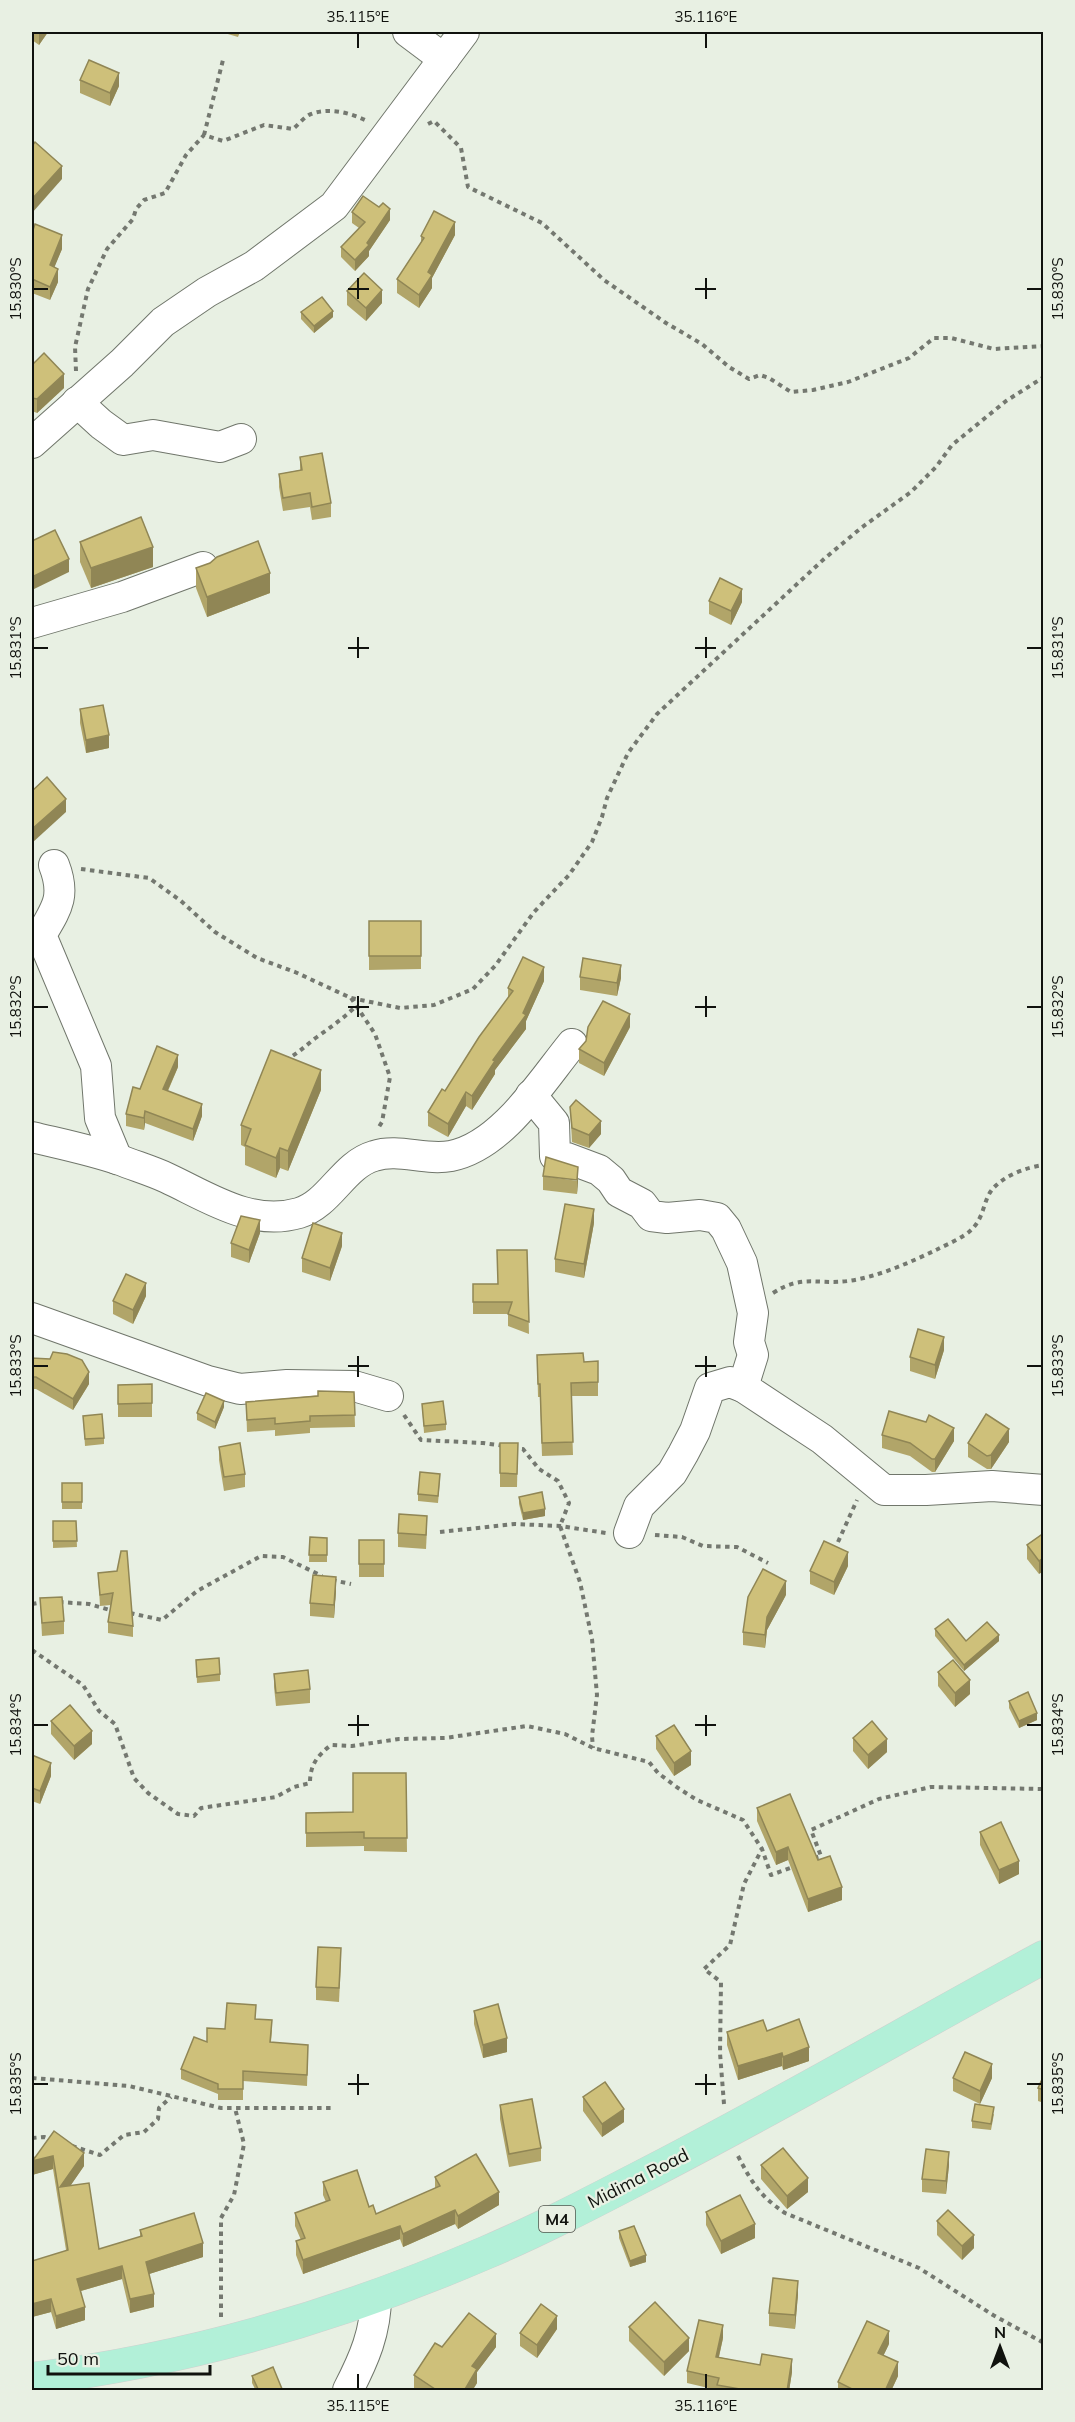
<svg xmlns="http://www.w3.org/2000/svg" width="1075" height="2422" viewBox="0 0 1075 2422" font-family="Mulish,sans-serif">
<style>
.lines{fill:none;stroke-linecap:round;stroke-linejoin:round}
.minor-casing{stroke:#70766b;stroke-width:32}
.major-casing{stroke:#cfd0cf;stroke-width:34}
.path{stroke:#747870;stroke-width:4;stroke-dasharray:4.5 4.5;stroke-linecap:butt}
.minor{stroke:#fff;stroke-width:30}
.major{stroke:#b2f0d8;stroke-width:33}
.wall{fill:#b1a569}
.shaded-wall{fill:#908655}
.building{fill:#cec07a;stroke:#908655;stroke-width:1.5}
.ticks{fill:none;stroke:#10120e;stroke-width:2}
.labels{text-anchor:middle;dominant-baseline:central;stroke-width:4.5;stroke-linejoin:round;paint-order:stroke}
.shield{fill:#e8f0e3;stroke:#51554e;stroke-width:1.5}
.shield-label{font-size:16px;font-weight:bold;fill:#10120e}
.street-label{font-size:18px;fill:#10120e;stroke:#e8f0e3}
.neatline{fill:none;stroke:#10120e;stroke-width:2}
.ticks-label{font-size:15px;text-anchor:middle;fill:#10120e}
</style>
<rect width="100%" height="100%" fill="#e8f0e3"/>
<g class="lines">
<g class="minor-casing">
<g id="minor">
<polyline points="408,32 444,59"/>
<polyline points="77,402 101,424 123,440 153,435 220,447 241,439"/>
<polyline points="32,443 122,363 163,322 207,292 254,266 334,206 464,32"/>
<polyline points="32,623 122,597 203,567"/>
<path d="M54,865C66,896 57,908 41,935L96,1066L100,1118L117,1159"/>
<polyline points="531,1095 554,1123 555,1156 567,1158 599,1170 611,1180 619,1192 642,1204 651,1216 667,1218 700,1215 717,1218 726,1229 742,1263 753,1313 749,1342 753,1355 743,1387"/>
<path d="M32,1137C61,1144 91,1150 120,1160C135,1166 152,1171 167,1178C208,1197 251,1227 299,1213C330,1204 343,1165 374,1156C399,1148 425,1161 451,1156C502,1146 541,1082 572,1044"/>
<polyline points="32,1318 208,1381 240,1389 287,1385 354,1386 388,1396"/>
<polyline points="629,1533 639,1506 672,1473 683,1454 695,1431 710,1388 730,1382 743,1387 822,1439 884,1490 926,1490 992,1486 1044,1490"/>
<path d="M348,2390C364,2359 376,2332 376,2296"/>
</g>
</g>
<g class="major-casing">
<path id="major" d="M32,2379C187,2360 341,2315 485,2253C537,2231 589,2204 639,2178C776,2108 909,2030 1044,1957"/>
</g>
<g class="path">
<polyline points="428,124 434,121 461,148 468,187 542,223 604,280 666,323 702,344 729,367 749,379 760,375 769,378 791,392 813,390 848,382 909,358 934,338 951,338 994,349 1044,346"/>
<polyline points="204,135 223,60"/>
<path d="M76,371L75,347L88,289L107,249L133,219L136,209L144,200L165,193L186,155L204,135L223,141L264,125L293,129C299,124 305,116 311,114C329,107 351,113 367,121"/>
<polyline points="81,869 149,878 181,901 215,932 257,958 295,972 351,998 400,1008 434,1005 473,989 495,966 534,912 569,875 592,842 602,817 607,798 628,753 657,714 824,559 861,528 911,492 936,467 952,445 1006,401 1044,377"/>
<polyline points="351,998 375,1034 390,1077 382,1122 377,1130"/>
<path d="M285,1060C298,1054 306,1045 317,1037C331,1027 344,1018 356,1006"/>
<path d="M773,1293C802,1274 818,1285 848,1281C878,1277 911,1262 938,1249C948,1244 962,1238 970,1231C984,1219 983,1202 991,1191C1002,1176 1027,1167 1044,1165"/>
<polyline points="404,1415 421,1440 483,1443 505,1446"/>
<polyline points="513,1448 523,1449 539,1469 558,1481 569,1503 560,1526 580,1582 592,1639 597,1695 592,1736 593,1748"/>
<polyline points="440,1532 515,1524 560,1526 606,1533"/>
<polyline points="655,1535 682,1537 703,1546 737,1547 768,1563"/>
<polyline points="838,1542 857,1500"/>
<polyline points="332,1580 351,1584"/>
<polyline points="59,1602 89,1604 113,1611"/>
<polyline points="32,1604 43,1602"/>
<polyline points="130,1613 162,1620 197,1591 261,1556 283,1557 322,1576"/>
<path d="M32,1650L83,1685L99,1711L115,1724L134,1778L148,1793L178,1814L194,1816L201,1808L276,1797L294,1787L310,1783C310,1765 317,1756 331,1745L352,1746L399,1739L445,1738L527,1726L565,1734L593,1748L649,1762L658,1773L678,1788L697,1800L743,1820L762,1849"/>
<polyline points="814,1858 821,1856 811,1830 879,1799 931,1787 1044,1789"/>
<polyline points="32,2078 129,2086 221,2108 331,2108"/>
<polyline points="724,2104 720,2053 721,1982 704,1969 730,1945 744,1884 762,1849 771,1875 793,1867"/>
<polyline points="32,2138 44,2137 53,2140"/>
<polyline points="72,2146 100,2155 124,2135 144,2132 158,2119 159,2108 171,2097"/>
<path d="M738,2156C752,2183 760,2196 785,2213L919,2268L993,2315L1044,2343"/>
<polyline points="221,2317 221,2218 234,2195 244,2144 235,2108"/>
</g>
<use href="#minor" class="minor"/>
<use href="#major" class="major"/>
</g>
<g class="wall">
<polygon points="32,32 48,32 39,45 32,40"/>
<polygon points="221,32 240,32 238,37"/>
<polygon points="80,80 119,86 110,106 80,93"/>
<polygon points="352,212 390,220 369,251 369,256 355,271 341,257 341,247 359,228 352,223"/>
<polygon points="32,233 62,249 54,267 58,282 50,300 32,293"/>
<polygon points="455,235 432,278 432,288 419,308 397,293 397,279 421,244 421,236"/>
<polygon points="347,291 382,303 366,321 347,305"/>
<polygon points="301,312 333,317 314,333 301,319"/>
<polygon points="32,365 64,388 37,413 32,411"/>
<polygon points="300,457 331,503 331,517 312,520 310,507 283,511 279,487 279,474 300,470"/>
<polygon points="80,542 153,567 91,588 80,562"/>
<polygon points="196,568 270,593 207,617 196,588"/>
<polygon points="709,601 742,602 731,625 709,614"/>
<polygon points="80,709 109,748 86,753 80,723"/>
<polygon points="369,921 421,921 421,969 369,970"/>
<polygon points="580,977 621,978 617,996 580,990"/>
<polygon points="544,981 526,1021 526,1029 495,1070 495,1074 472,1110 466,1106 448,1137 428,1126 428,1112 445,1091 508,998 508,988"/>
<polygon points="630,1027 604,1076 579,1063 579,1049"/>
<polygon points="178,1067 168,1091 202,1116 193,1141 145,1123 144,1130 126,1126 126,1114 140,1089"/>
<polygon points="321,1090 288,1171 280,1168 276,1178 245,1165 245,1147 241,1145 241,1125"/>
<polygon points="570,1107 601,1134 589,1148 572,1142"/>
<polygon points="543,1176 578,1181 577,1194 543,1190"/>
<polygon points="594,1223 584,1278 555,1272 555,1259"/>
<polygon points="260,1233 249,1263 231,1257 231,1243"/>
<polygon points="342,1246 330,1281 302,1272 302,1258"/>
<polygon points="527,1250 529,1334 508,1326 508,1314 473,1314 473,1284 497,1284"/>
<polygon points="146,1296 133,1324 113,1314 113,1301"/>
<polygon points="944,1350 935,1379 910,1371 910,1357"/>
<polygon points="537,1355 584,1362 598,1361 598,1396 571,1396 573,1455 542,1456 540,1397 538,1397"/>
<polygon points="32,1358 50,1359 89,1384 73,1410 36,1389 32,1389"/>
<polygon points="152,1384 152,1417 118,1417 118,1385"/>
<polygon points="354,1392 355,1427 310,1428 310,1433 275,1436 275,1430 247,1432 246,1402"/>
<polygon points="422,1404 446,1424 446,1430 424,1433"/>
<polygon points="224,1407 215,1429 197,1420 197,1413"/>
<polygon points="83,1416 104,1438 104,1444 85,1446"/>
<polygon points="882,1435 954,1441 935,1472 932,1472 910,1456 882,1448"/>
<polygon points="1009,1442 991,1469 987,1469 968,1457 968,1443"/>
<polygon points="500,1443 518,1443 517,1487 500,1487"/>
<polygon points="219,1447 245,1474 245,1487 224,1491 219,1460"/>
<polygon points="440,1480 438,1503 418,1501 418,1494"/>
<rect x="62" y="1483" width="20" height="26"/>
<polygon points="519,1497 545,1516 523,1520 519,1504"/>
<polygon points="53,1521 76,1521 77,1547 53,1548"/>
<polygon points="427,1529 426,1549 398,1547 398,1533"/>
<polygon points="1044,1533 1039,1574 1027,1559 1027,1545"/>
<polygon points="310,1537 327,1538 327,1562 309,1562"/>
<rect x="359" y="1540" width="25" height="37"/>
<polygon points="848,1566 834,1595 810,1584 810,1571"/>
<polygon points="117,1571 133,1626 133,1637 108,1633 108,1622 111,1605 100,1606 98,1573"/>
<polygon points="336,1590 334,1618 310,1616 310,1603"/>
<polygon points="786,1595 767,1630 765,1648 743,1645 743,1632"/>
<polygon points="40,1598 64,1621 64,1634 42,1636"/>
<polygon points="935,1629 966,1641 999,1641 964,1671 935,1636"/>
<polygon points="196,1660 220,1674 220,1681 197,1683"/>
<polygon points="938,1672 970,1694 955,1707 938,1686"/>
<polygon points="274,1674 310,1689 310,1703 276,1706 274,1687"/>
<polygon points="1009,1701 1037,1720 1019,1728 1009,1708"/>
<polygon points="51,1721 92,1744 74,1760 51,1734"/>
<polygon points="656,1736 691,1765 674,1776 656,1749"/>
<polygon points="853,1738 887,1752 868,1769 853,1751"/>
<polygon points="32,1755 51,1776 40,1804 32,1801"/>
<polygon points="406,1773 407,1852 364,1851 364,1846 306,1847 306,1813 353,1812"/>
<polygon points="757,1808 842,1900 808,1912 788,1860 776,1865 757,1821"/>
<polygon points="980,1832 1019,1874 999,1884 980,1845"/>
<polygon points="341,1962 339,2002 316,2000 316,1987"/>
<polygon points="474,2011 507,2052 483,2058 474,2024"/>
<polygon points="256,2019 272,2030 271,2042 308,2055 307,2086 243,2081 243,2100 218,2100 218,2094 181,2079 181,2069 207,2042 225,2029"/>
<polygon points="767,2031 809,2061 783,2070 782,2066 738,2080 727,2045 727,2032"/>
<polygon points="1044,2075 1044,2103 1038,2101 1038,2088"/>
<polygon points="953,2078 992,2078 980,2104 953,2091"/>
<polygon points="583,2097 624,2122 602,2137 583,2111"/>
<polygon points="500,2105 541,2148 541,2161 509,2167 500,2119"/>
<polygon points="994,2114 991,2130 972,2128 972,2121"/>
<polygon points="54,2131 84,2166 70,2186 99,2249 140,2237 140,2230 203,2257 149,2274 154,2307 130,2313 122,2279 81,2291 85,2320 56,2329 51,2312 32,2317 66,2250 53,2169 32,2175 32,2150 34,2159"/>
<polygon points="761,2165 808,2192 787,2209 761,2179"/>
<polygon points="949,2165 946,2194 922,2192 922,2179"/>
<polygon points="435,2177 499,2205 458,2229 455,2224 403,2247 400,2239 303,2274 296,2255 296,2241 301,2240 295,2226 295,2213 326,2202 323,2195 323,2182 369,2207 376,2214 435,2188"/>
<polygon points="706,2212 755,2238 721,2254 706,2225"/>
<polygon points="937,2221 974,2248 962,2260 937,2235"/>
<polygon points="619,2231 646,2262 630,2267 619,2238"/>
<polygon points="798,2294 795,2329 769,2326 769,2313"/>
<polygon points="629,2327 689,2351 664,2376 629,2341"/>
<polygon points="557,2329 537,2358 520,2346 520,2333"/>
<polygon points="723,2338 719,2357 792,2372 789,2391 717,2391 717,2390 687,2383 687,2371"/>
<polygon points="889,2344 883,2356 898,2376 891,2391 838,2391 838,2382"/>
<polygon points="442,2347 496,2347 477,2372 477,2383 472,2391 417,2391 414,2389 414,2375"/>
<polygon points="252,2376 282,2391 256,2391 252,2383"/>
</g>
<g class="shaded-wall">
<polygon points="39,32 48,32 39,45"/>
<polygon points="119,73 119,86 110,106 110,93"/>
<polygon points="62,166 62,179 32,213 32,199"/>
<polygon points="390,209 390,220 369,251 369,256 355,271 355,260"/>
<polygon points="455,222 455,235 432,278 432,288 419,308 419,295 428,272"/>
<polygon points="62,235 62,249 50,278 50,265"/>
<polygon points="58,269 58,282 50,300 50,287"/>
<polygon points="382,290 382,303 366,321 366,308"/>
<polygon points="333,311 333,317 314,333 314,326"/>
<polygon points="64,374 64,388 37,413 37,399"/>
<polygon points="153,547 153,567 91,588 91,568"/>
<polygon points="69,559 69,572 32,590 32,577"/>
<polygon points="270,573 270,593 207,617 207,597"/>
<polygon points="742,589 742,602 731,625 731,611"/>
<polygon points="109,735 109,748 86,753 86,740"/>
<polygon points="66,799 66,812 32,843 32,829"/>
<polygon points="621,965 621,978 617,996 617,983"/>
<polygon points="544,967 544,981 526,1021 526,1029 495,1070 495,1074 472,1110 472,1096 493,1060 523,1013"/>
<polygon points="630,1014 630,1027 604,1076 604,1063"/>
<polygon points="178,1055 178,1067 163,1101 163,1089"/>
<polygon points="321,1070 321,1090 288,1171 288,1151"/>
<polygon points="466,1092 466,1106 448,1137 448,1124"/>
<polygon points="202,1104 202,1116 193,1141 193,1129"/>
<polygon points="145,1111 145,1123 144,1130 144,1118"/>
<polygon points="601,1121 601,1134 589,1148 589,1135"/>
<polygon points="280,1148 280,1168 276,1178 276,1158"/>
<polygon points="578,1167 578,1181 577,1194 577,1180"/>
<polygon points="594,1209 594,1223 584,1278 584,1264"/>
<polygon points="260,1220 260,1233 249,1263 249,1250"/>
<polygon points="342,1233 342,1246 330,1281 330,1268"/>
<polygon points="146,1283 146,1296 133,1324 133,1310"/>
<polygon points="944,1337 944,1350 935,1379 935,1365"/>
<polygon points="89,1372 89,1384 73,1410 73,1399"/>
<polygon points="224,1401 224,1407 215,1429 215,1422"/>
<polygon points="954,1428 954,1441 935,1472 935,1459"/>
<polygon points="1009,1429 1009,1442 991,1469 991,1455"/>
<polygon points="545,1509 545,1516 523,1520 523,1513"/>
<polygon points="848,1552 848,1566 834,1595 834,1582"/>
<polygon points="1044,1558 1044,1571 1039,1574 1039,1561"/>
<polygon points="336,1577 336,1590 334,1618 334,1605"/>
<polygon points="786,1581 786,1595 767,1630 765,1648 765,1635 767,1617"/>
<polygon points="999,1635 999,1641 964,1671 964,1665"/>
<polygon points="970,1680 970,1694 955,1707 955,1693"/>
<polygon points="1037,1713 1037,1720 1019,1728 1019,1721"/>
<polygon points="92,1731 92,1744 74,1760 74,1746"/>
<polygon points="887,1739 887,1752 868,1769 868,1755"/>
<polygon points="691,1751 691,1765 674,1776 674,1763"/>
<polygon points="51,1763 51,1776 40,1804 40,1791"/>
<polygon points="788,1847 788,1860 776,1865 776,1852"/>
<polygon points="1019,1861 1019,1874 999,1884 999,1870"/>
<polygon points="842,1887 842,1900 808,1912 808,1899"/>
<polygon points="507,2038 507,2052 483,2058 483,2045"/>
<polygon points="809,2047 809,2061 783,2070 783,2057"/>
<polygon points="782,2053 782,2066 738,2080 738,2066"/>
<polygon points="992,2064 992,2078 980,2104 980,2091"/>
<polygon points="624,2109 624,2122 602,2137 602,2124"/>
<polygon points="949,2152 949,2165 946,2194 946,2181"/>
<polygon points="84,2153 84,2166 60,2201 60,2187"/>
<polygon points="53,2156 53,2169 32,2175 32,2161"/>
<polygon points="808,2178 808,2192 787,2209 787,2196"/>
<polygon points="499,2192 499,2205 458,2229 458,2216"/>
<polygon points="455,2210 455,2224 403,2247 403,2234"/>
<polygon points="755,2224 755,2238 721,2254 721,2241"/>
<polygon points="400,2226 400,2239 303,2274 303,2260"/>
<polygon points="974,2235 974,2248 962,2260 962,2246"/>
<polygon points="203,2243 203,2257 146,2275 146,2262"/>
<polygon points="646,2255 646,2262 630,2267 630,2261"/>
<polygon points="122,2266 122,2279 77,2292 77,2279"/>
<polygon points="798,2281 798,2294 795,2329 795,2315"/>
<polygon points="154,2294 154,2307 130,2313 130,2299"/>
<polygon points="51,2299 51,2312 32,2317 32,2304"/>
<polygon points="85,2307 85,2320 56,2329 56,2316"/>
<polygon points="557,2316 557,2329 537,2358 537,2345"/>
<polygon points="723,2325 723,2338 716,2369 716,2357"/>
<polygon points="889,2331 889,2344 878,2367 878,2353"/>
<polygon points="496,2334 496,2347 477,2372 477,2383 472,2391 464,2391 472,2366"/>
<polygon points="689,2338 689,2351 664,2376 664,2362"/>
<polygon points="792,2359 792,2372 789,2391 787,2391"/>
<polygon points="898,2362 898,2376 891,2391 885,2391"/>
</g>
<g class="building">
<polygon points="89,60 119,73 110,93 80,80"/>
<polygon points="35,142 62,166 32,199 32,146"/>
<polygon points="363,196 379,207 383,203 390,209 367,243 369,245 355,260 341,247 365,222 352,212"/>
<polygon points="434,211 455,222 428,272 432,275 419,295 397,279 424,238 421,236"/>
<polygon points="35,224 62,235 50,265 58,269 50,287 32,279 32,233"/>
<polygon points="364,273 382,290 366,308 347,291"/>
<polygon points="322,297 333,311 314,326 301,312"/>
<polygon points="44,353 64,374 37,399 32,398 32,365"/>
<polygon points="322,453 331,503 312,507 310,493 283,498 279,474 302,470 300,457"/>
<polygon points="141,517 153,547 91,568 80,542"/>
<polygon points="55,530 69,559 32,577 32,541"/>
<polygon points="258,541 270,573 207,597 196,568 210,563 217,557"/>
<polygon points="720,578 742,589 731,611 709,601"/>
<polygon points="103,705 109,735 86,740 80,709"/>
<polygon points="47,777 66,799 32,829 32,791"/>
<rect x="369" y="921" width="52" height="35"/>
<polygon points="523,957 544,967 523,1013 526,1015 493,1060 495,1061 472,1096 466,1092 448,1124 428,1112 442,1089 445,1091 479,1037 513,991 508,988"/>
<polygon points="583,958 621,965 617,983 580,977"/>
<polygon points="603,1001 630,1014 604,1063 579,1049 586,1041 588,1027"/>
<polygon points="157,1046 178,1055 163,1089 202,1104 193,1129 145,1111 144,1118 126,1114 133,1087 140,1089"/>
<polygon points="271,1050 321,1070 288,1151 280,1148 276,1158 245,1145 251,1129 241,1125"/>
<polygon points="576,1100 601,1121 589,1135 572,1128 570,1107"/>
<polygon points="546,1157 578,1167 577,1180 543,1176"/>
<polygon points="565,1204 594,1209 584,1264 555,1259"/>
<polygon points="241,1216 260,1220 249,1250 231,1243"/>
<polygon points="313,1223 342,1233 330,1268 302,1258"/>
<polygon points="497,1250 527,1250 529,1322 508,1314 512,1302 473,1302 473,1284 498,1284"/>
<polygon points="126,1274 146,1283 133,1310 113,1301"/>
<polygon points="918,1329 944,1337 935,1365 910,1357"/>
<polygon points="53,1352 67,1354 82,1360 89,1372 73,1399 36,1377 32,1377 32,1358 50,1359"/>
<polygon points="583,1353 584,1362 598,1361 598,1382 571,1383 573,1442 542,1443 540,1384 538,1384 537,1355"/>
<polygon points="152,1384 152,1403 118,1404 118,1385"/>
<polygon points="318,1391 354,1392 355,1415 310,1416 310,1421 275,1424 275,1418 247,1420 246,1402 318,1396"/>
<polygon points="206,1393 224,1401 215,1422 197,1413"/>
<polygon points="443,1401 446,1424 424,1426 422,1404"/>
<polygon points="889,1411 926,1422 929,1415 954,1428 935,1459 932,1459 910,1443 882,1435"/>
<polygon points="102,1414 104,1438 85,1439 83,1416"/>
<polygon points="986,1414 1009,1429 991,1455 987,1456 968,1443"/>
<polygon points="240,1443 245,1474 224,1477 219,1447"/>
<polygon points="500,1443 518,1443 517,1474 500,1473"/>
<polygon points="420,1472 440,1474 438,1496 418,1494"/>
<rect x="62" y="1483" width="20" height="19"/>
<polygon points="542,1492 545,1509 523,1513 519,1497"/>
<polygon points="399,1514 427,1516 426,1535 398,1533"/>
<polygon points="53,1521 76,1521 77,1541 53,1541"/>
<polygon points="1044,1533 1044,1558 1039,1561 1027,1545"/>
<polygon points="310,1537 327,1538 327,1555 309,1555"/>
<rect x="359" y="1540" width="25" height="24"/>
<polygon points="824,1541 848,1552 834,1582 810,1571"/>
<polygon points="121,1551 127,1551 133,1626 108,1622 113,1593 100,1595 98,1573 117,1571"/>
<polygon points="763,1569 786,1581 767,1617 765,1635 743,1632 748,1597"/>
<polygon points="313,1575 336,1577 334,1605 310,1603"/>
<polygon points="62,1597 64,1621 42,1623 40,1598"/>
<polygon points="948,1619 966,1641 987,1622 999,1635 964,1665 935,1629"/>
<polygon points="219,1658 220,1674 197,1677 196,1660"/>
<polygon points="953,1660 970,1680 955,1693 938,1672"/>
<polygon points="308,1670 310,1689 276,1693 274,1674"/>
<polygon points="1028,1692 1037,1713 1019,1721 1009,1701"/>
<polygon points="70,1705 92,1731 74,1746 51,1721"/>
<polygon points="872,1721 887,1739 868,1755 853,1738"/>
<polygon points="674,1725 691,1751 674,1763 656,1736"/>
<polygon points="32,1755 51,1763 40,1791 32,1788"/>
<polygon points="353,1773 406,1773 407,1838 364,1838 364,1832 306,1833 306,1813 353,1812"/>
<polygon points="790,1794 818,1860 830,1856 842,1887 808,1899 788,1847 776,1852 757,1808"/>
<polygon points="1001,1822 1019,1861 999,1870 980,1832"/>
<polygon points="318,1947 341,1948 339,1988 316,1987"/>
<polygon points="227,2003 256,2005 255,2019 272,2020 270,2042 308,2045 307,2075 243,2071 243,2089 218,2089 218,2084 181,2069 194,2037 207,2042 207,2028 225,2029"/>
<polygon points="498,2004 507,2038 483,2045 474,2011"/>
<polygon points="799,2019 809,2047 783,2057 782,2053 738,2066 727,2032 763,2020 767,2031"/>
<polygon points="965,2052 992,2064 980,2091 953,2078"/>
<polygon points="1044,2075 1044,2090 1038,2088"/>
<polygon points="605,2082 624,2109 602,2124 583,2097"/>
<polygon points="532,2099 541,2148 509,2154 500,2105"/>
<polygon points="975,2104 994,2107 991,2124 972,2121"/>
<polygon points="54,2131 84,2153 60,2187 89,2183 99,2249 142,2236 140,2230 194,2213 203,2243 146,2262 154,2294 130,2299 122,2266 77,2279 85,2307 56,2316 51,2299 32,2304 32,2261 68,2250 53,2156 32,2161 32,2150 34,2159"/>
<polygon points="783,2148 808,2178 787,2196 761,2165"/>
<polygon points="926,2149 949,2152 946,2181 922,2179"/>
<polygon points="476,2154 499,2192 458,2216 455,2210 403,2234 400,2226 303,2260 296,2241 305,2238 295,2213 330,2200 323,2182 357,2170 369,2207 373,2205 376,2214 440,2186 435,2177"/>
<polygon points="740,2195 755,2224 721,2241 706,2212"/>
<polygon points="948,2210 974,2235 962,2246 937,2221"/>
<polygon points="634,2226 646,2255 630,2261 619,2231"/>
<polygon points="773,2278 798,2281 795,2315 769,2313"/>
<polygon points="655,2302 689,2338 664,2362 629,2327"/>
<polygon points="541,2304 557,2316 537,2345 520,2333"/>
<polygon points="469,2313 496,2334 472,2366 477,2369 464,2391 438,2391 414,2375 435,2343 442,2347"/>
<polygon points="699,2320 723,2325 716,2357 760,2365 762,2354 792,2359 787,2391 751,2391 717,2385 719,2378 687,2371"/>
<polygon points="867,2321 889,2331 878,2353 898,2362 885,2391 856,2391 838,2382"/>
<polygon points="273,2367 282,2389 278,2391 259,2391 252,2376"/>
</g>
<path class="ticks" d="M358,33V48M706,33V48M358,278V299M706,278V299M33,289H48M348,289H369M695,289H716M1027,289H1042M358,637V658M706,637V658M33,648H48M348,648H369M695,648H716M1027,648H1042M358,996V1017M706,996V1017M33,1007H48M348,1007H369M695,1007H716M1027,1007H1042M358,1356V1377M706,1356V1377M33,1366H48M348,1366H369M695,1366H716M1027,1366H1042M358,1715V1736M706,1715V1736M33,1725H48M348,1725H369M695,1725H716M1027,1725H1042M358,2074V2095M706,2074V2095M33,2084H48M348,2084H369M695,2084H716M1027,2084H1042M358,2374V2389M706,2374V2389"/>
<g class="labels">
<rect class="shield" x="539" y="2206" width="36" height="26" rx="4.5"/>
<g class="shield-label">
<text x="557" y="2219">M4</text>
</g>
<g class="street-label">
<text transform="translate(638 2178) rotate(-27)">Midima Road</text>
</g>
</g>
<rect width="1075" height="2422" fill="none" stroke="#e8f0e3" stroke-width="66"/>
<g transform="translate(1000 2347)" stroke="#e8f0e3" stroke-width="4.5" paint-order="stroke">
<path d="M0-4.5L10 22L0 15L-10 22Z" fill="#10120e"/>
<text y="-9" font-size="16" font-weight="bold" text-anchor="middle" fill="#10120e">N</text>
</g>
<path d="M48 2365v9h162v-9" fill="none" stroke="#10120e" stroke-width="3"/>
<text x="57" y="2365" font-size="18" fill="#10120e" stroke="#e8f0e3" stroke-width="4.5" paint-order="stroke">50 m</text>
<rect x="33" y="33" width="1009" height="2356" class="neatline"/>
<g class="ticks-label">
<text x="358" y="22">35.115°E</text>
<text x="706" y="22">35.116°E</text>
<text transform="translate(16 289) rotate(-90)" y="5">15.830°S</text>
<text transform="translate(1058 289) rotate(-90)" y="5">15.830°S</text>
<text transform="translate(16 648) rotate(-90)" y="5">15.831°S</text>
<text transform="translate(1058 648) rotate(-90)" y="5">15.831°S</text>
<text transform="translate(16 1007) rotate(-90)" y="5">15.832°S</text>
<text transform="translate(1058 1007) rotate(-90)" y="5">15.832°S</text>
<text transform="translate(16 1366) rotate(-90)" y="5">15.833°S</text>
<text transform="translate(1058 1366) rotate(-90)" y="5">15.833°S</text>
<text transform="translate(16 1725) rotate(-90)" y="5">15.834°S</text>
<text transform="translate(1058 1725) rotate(-90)" y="5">15.834°S</text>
<text transform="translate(16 2084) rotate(-90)" y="5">15.835°S</text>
<text transform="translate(1058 2084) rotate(-90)" y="5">15.835°S</text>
<text x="358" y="2411">35.115°E</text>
<text x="706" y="2411">35.116°E</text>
</g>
</svg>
